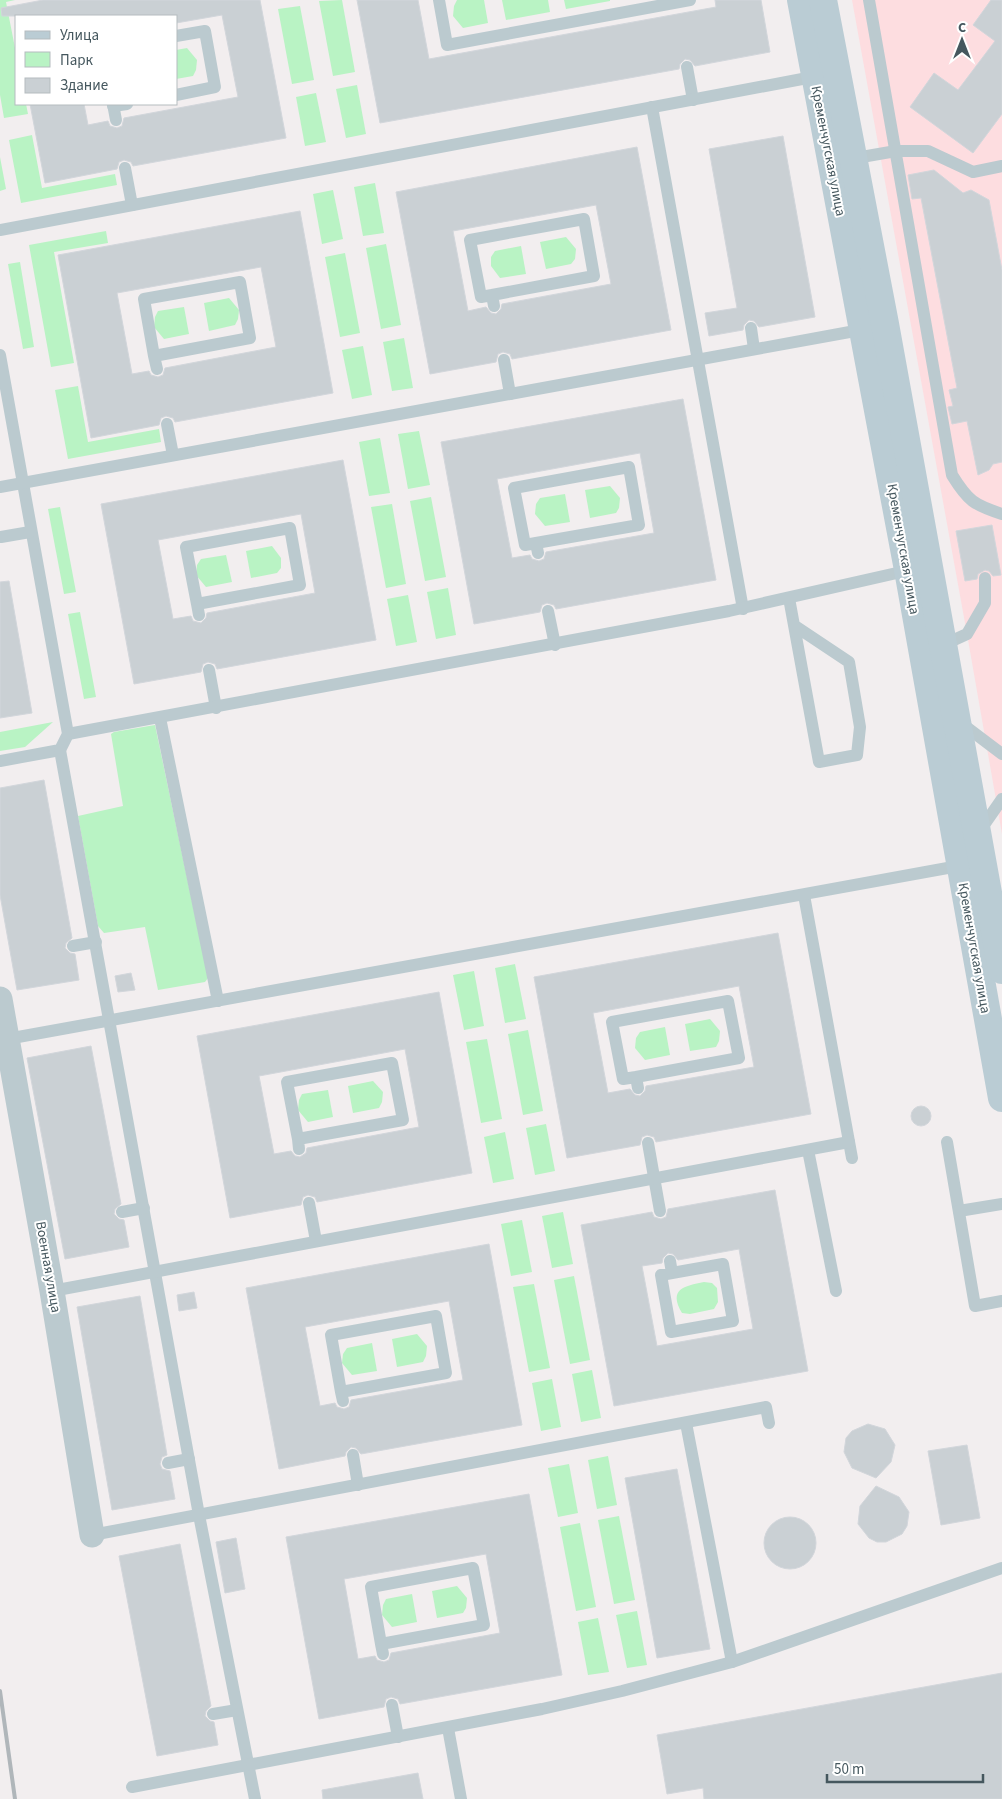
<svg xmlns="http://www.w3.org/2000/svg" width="1002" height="1799" viewBox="0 0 1002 1799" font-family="'Source Sans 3',sans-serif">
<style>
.medical{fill:#fddde0}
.green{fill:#b9f3c4}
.building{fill:#cad0d4;stroke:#d2d6db;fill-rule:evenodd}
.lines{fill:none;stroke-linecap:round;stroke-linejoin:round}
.lane{stroke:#bbcacf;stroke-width:12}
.street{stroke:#bbcacf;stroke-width:25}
.secondary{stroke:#baccd4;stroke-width:28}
.rail{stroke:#b0b6ba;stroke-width:4}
.labels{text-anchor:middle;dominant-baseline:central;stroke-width:4;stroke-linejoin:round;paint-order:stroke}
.street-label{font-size:14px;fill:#45575e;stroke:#fff}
</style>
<rect width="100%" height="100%" fill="#f2eeef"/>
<polygon class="medical" points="852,0 1002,0 1002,834 967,634"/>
<g class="green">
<polygon points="0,0 15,0 6,2 16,53 16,104 26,104 28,114 4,118 0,95"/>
<polygon points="342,0 355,72 333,76 319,1"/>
<polygon points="457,0 484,0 488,23 463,28 453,16 454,6"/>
<polygon points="502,0 548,0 550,12 506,20"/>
<polygon points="564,0 610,0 610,1 566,9"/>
<polygon points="300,6 314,80 292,84 278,9"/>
<polygon points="187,48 197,60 196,70 193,76 176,79 176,50"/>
<polygon points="357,85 366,134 346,138 336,89"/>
<polygon points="316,93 326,142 305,146 296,97"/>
<polygon points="32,135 42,188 115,174 117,185 21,203 9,140"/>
<polygon points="0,157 6,189 0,191"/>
<polygon points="375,183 384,233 363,236 354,187"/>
<polygon points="333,190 343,239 322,244 313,194"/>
<polygon points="106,231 108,243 54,252 74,363 51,367 29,245"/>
<polygon points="566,237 576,249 575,259 571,264 546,269 540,242"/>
<polygon points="386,244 401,325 381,329 366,248"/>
<polygon points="521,246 526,274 500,278 491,266 491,257 495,251"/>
<polygon points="345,253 360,333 340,337 325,257"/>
<polygon points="20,262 34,347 23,349 8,264"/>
<polygon points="229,298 239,310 238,319 235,325 209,331 204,303"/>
<polygon points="184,307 189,334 164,339 154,327 155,317 158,311"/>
<polygon points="404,338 413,388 392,391 383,342"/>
<polygon points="363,346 372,395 352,399 342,350"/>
<polygon points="78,386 88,442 159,429 161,442 68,459 55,390"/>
<polygon points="419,431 430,485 408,489 398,434"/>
<polygon points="380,438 390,493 369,496 359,442"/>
<polygon points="610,486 620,498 619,508 616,513 590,518 585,490"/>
<polygon points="565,494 570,522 545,526 535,514 536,504 540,498"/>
<polygon points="431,497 446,577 425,581 410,501"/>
<polygon points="392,504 406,584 386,588 371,507"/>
<polygon points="60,507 76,592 64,594 48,509"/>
<polygon points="272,546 281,558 281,568 277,573 251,578 246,551"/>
<polygon points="226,555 232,582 206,587 196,575 197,565 201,559"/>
<polygon points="448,588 456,635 436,639 427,592"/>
<polygon points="408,595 417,642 396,646 387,599"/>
<polygon points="80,612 96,697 84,699 68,614"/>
<polygon points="53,722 25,747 0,751 0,732"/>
<polygon points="155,725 208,978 205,982 158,990 145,927 104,933 98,926 78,816 123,806 111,734 114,732"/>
<polygon points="515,964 526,1019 505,1023 495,968"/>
<polygon points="474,971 484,1026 464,1030 453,975"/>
<polygon points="710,1019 720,1031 719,1041 716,1047 690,1051 685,1024"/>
<polygon points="665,1027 670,1055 645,1060 635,1048 636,1038 640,1032"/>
<polygon points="528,1030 543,1111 523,1115 508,1034"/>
<polygon points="487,1039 502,1119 481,1123 466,1042"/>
<polygon points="373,1081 383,1092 382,1102 379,1108 353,1113 348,1086"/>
<polygon points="328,1090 333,1117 308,1122 298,1110 299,1100 302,1094"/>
<polygon points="546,1124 555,1171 535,1175 526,1128"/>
<polygon points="505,1132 514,1179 493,1183 484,1137"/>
<polygon points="563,1212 573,1264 552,1268 542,1216"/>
<polygon points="522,1220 532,1272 511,1276 501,1224"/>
<polygon points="574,1276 590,1360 570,1364 554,1280"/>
<path d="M704,1282L712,1283L717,1288L718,1302L714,1309L690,1314L682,1313C668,1289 684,1286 704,1282Z"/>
<polygon points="534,1284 550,1368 529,1372 513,1287"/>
<polygon points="417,1334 427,1346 426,1356 423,1362 397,1367 392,1339"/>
<polygon points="372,1343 377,1371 352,1375 342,1363 343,1354 347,1348"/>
<polygon points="592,1370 601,1418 581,1422 572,1374"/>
<polygon points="552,1379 561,1427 541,1431 532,1383"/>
<polygon points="608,1456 617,1505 597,1509 588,1460"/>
<polygon points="569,1464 578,1513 558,1517 548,1468"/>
<polygon points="619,1516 635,1600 614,1604 598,1520"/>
<polygon points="580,1523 596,1607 576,1611 560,1527"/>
<polygon points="457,1586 467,1598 466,1608 463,1613 437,1618 432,1591"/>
<polygon points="412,1594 417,1622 392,1627 382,1615 383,1605 386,1599"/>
<polygon points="637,1611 647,1665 627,1668 616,1615"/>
<polygon points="598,1618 609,1672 588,1675 578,1622"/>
</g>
<g class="building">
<polygon points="43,0 260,0 286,138 133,166 131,162 124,160 119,162 117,169 45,183 30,104 84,104 88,125 108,121 110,126 117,128 122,126 124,118 238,97 222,15 176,23 176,16 2,16 1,8"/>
<polygon points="357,0 418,0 429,59 716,7 715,0 761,0 770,52 695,66 690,60 685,59 680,64 679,69 380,123"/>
<polygon points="991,0 1002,0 1002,114 973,153 910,107 934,73 958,90 995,41 973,25"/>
<polygon points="783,136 815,317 759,327 754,321 749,320 744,325 743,330 709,336 705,313 737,308 709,149"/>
<path d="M637,147L671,330L512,359L510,354L503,352L498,354L496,362L430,374L396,192ZM596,205L611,284L502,304L501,309L496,314L491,313L486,307L468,311L453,231Z"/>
<polygon points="934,170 963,193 971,190 989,200 1002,270 1002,462 993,464 989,470 978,475 967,421 952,424 948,407 953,406 949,390 957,388 921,198 912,199 908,175"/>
<path d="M300,211L333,393L175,422L173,418L166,416L161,418L159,425L91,438L58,255ZM261,267L276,347L165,368L163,375L158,377L151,375L149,371L132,374L117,293Z"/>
<path d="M683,399L716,580L556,609L554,605L547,603L542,605L540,612L474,624L441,442ZM640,453L654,533L546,552L544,559L539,561L532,559L530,555L512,558L497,479Z"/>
<path d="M343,460L376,640L217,669L215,664L208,662L203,664L201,672L134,684L101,504ZM301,514L315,593L207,613L206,618L201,623L193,621L191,616L173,619L158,540Z"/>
<polygon points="992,525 1001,575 993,576 989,571 985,570 978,574 977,579 965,581 956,531"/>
<polygon points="9,581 32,713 0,718 0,582"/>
<polygon points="44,780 72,938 66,943 65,948 70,953 75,954 79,980 17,990 0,895 0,788"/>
<path d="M778,933L811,1114L656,1142L654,1137L647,1135L642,1137L640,1145L567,1158L534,977ZM739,986L754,1067L646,1086L645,1091L640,1096L635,1095L630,1089L608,1093L593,1013Z"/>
<polygon points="131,973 135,990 118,992 115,976"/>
<path d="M439,992L472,1173L317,1202L315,1197L308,1195L303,1197L301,1205L230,1218L197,1036ZM405,1049L419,1127L307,1148L306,1153L300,1157L295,1156L291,1151L274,1154L259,1076Z"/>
<polygon points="91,1046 121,1204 115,1209 114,1214 119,1219 124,1220 129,1247 65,1259 27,1058"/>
<circle cx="921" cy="1116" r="10"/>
<path d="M775,1190L808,1371L614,1406L581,1225L652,1212L654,1217L661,1219L666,1217L668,1209ZM739,1249L753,1329L657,1346L642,1266L662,1263L663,1258L668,1253L673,1254L678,1260Z"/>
<path d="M489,1244L522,1425L361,1454L356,1448L351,1447L346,1452L345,1456L279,1469L246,1288ZM449,1301L463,1380L351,1400L349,1407L344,1409L337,1407L335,1403L320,1406L305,1327Z"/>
<polygon points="194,1292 197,1308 179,1311 177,1295"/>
<polygon points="140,1296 167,1455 162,1457 160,1464 162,1469 170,1471 175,1499 112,1510 77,1307"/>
<polygon points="868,1424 885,1429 895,1445 891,1462 876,1478 852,1468 844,1452 846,1438 852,1431"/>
<polygon points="967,1445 980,1518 941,1525 928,1451"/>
<polygon points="677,1469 710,1649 657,1658 625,1478"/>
<polygon points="876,1486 899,1497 909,1512 907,1526 902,1534 886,1542 877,1542 869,1538 858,1524 860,1506"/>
<path d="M529,1494L562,1675L400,1704L398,1699L391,1697L386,1699L384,1707L319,1719L286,1537ZM486,1554L500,1633L391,1653L389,1660L384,1662L377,1660L375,1656L358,1659L344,1579Z"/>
<circle cx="790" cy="1543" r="26"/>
<polygon points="236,1538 245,1589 225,1593 216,1542"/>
<polygon points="180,1544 211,1706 206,1711 205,1716 210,1721 214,1722 218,1745 157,1756 119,1556"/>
<polygon points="1002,1673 1002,1799 704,1799 703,1788 667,1794 657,1735"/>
<polygon points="418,1773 423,1799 323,1799 322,1790"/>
</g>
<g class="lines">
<g class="lane">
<polyline points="439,0 447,45 690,0"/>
<path d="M869,0L952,475C968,501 974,505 1002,514"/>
<polyline points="176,36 205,31 215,87 176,95"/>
<polyline points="687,67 693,100"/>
<polyline points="113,104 116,120"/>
<polyline points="113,106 127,104"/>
<polyline points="652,107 743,609"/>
<polyline points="850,159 896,151 928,151 973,172 1002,166"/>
<polyline points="125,168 132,205"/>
<polyline points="0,230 818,76"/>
<polyline points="492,295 481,297 470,240 584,219 594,276 492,295 494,306"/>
<polyline points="751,328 754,349"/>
<polyline points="0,355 68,734 60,750 0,761"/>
<polyline points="154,356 144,299 240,282 250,338 154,356 157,369"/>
<polyline points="504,360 510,394"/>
<polyline points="167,424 173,455"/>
<polyline points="0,487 866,329"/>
<polyline points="1,537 30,532"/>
<polyline points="536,543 525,545 514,488 629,467 639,525 536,543 538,553"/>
<polyline points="789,598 819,762 857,755 860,727 849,662 795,626"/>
<polyline points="197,604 186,547 290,528 300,585 197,604 199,615"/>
<polyline points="548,611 555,645"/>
<polyline points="943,645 967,634 985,603 985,578"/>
<polyline points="209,670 216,708"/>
<polyline points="160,718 218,1001"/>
<polyline points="961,723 1002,754"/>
<polyline points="68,734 729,611 910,570"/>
<polyline points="60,750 199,1515 255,1799"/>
<polyline points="979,832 1002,799"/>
<polyline points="804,895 852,1158"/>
<polyline points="73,946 96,942"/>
<polyline points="7,1039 964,865"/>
<polyline points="636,1077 623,1079 612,1022 728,1001 739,1058 636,1077 638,1088"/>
<polyline points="298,1139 287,1082 392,1063 403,1120 298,1139 299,1149"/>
<polyline points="947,1142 975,1306 1002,1301"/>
<polyline points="648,1143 660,1211"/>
<polyline points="808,1150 836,1291"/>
<polyline points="309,1203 316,1241"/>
<polyline points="959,1211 1002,1204"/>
<polyline points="122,1212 144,1208"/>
<polyline points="670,1261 672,1273 661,1275 671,1332 733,1321 723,1264 672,1273"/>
<polyline points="52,1291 849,1142"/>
<polyline points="341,1392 331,1335 436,1316 446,1373 341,1392 343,1401"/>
<polyline points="686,1423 732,1662"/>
<polyline points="353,1455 358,1485"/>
<polyline points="168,1463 189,1459"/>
<polyline points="92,1535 766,1407 769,1423"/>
<polyline points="381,1644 371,1587 473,1568 484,1625 381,1644 383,1654"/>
<polyline points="392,1705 398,1737"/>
<polyline points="213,1714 237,1710"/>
<polyline points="448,1728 461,1799"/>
<polyline points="132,1787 542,1709 622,1691 732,1662 1002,1568"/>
</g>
<polyline class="street" points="0,999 52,1291 92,1535"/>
<g class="secondary">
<polyline points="801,0 908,570 1002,1098"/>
<polyline points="823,0 885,324 1002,970"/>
</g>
<polyline class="rail" points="0,1691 15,1799"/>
</g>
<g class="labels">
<g class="street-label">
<text transform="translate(828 151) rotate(79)">Кременчугская улица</text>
<text transform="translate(903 549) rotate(80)">Кременчугская улица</text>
<text transform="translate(974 948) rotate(80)">Кременчугская улица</text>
<text transform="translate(48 1267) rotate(80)">Военная улица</text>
</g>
</g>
<rect x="15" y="15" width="162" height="90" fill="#ffffff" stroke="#b5bcbf"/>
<rect x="25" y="31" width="25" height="8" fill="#baccd4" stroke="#b5bcbf"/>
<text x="60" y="40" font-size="15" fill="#45575e">Улица</text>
<rect x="25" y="52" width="25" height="15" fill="#b9f3c4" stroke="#b5bcbf"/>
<text x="60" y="65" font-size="15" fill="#45575e">Парк</text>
<rect x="25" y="78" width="25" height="15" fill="#cad0d4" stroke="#b5bcbf"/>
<text x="60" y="90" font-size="15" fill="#45575e">Здание</text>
<g transform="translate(962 40)" stroke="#ffffff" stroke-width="4" paint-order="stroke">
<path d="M0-4L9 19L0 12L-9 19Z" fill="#45575e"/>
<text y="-8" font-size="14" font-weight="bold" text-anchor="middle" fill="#45575e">С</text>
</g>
<path d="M827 1774v8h156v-8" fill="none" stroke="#45575e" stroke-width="2.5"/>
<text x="834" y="1774" font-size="15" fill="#45575e" stroke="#ffffff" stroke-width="4" paint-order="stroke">50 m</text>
</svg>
